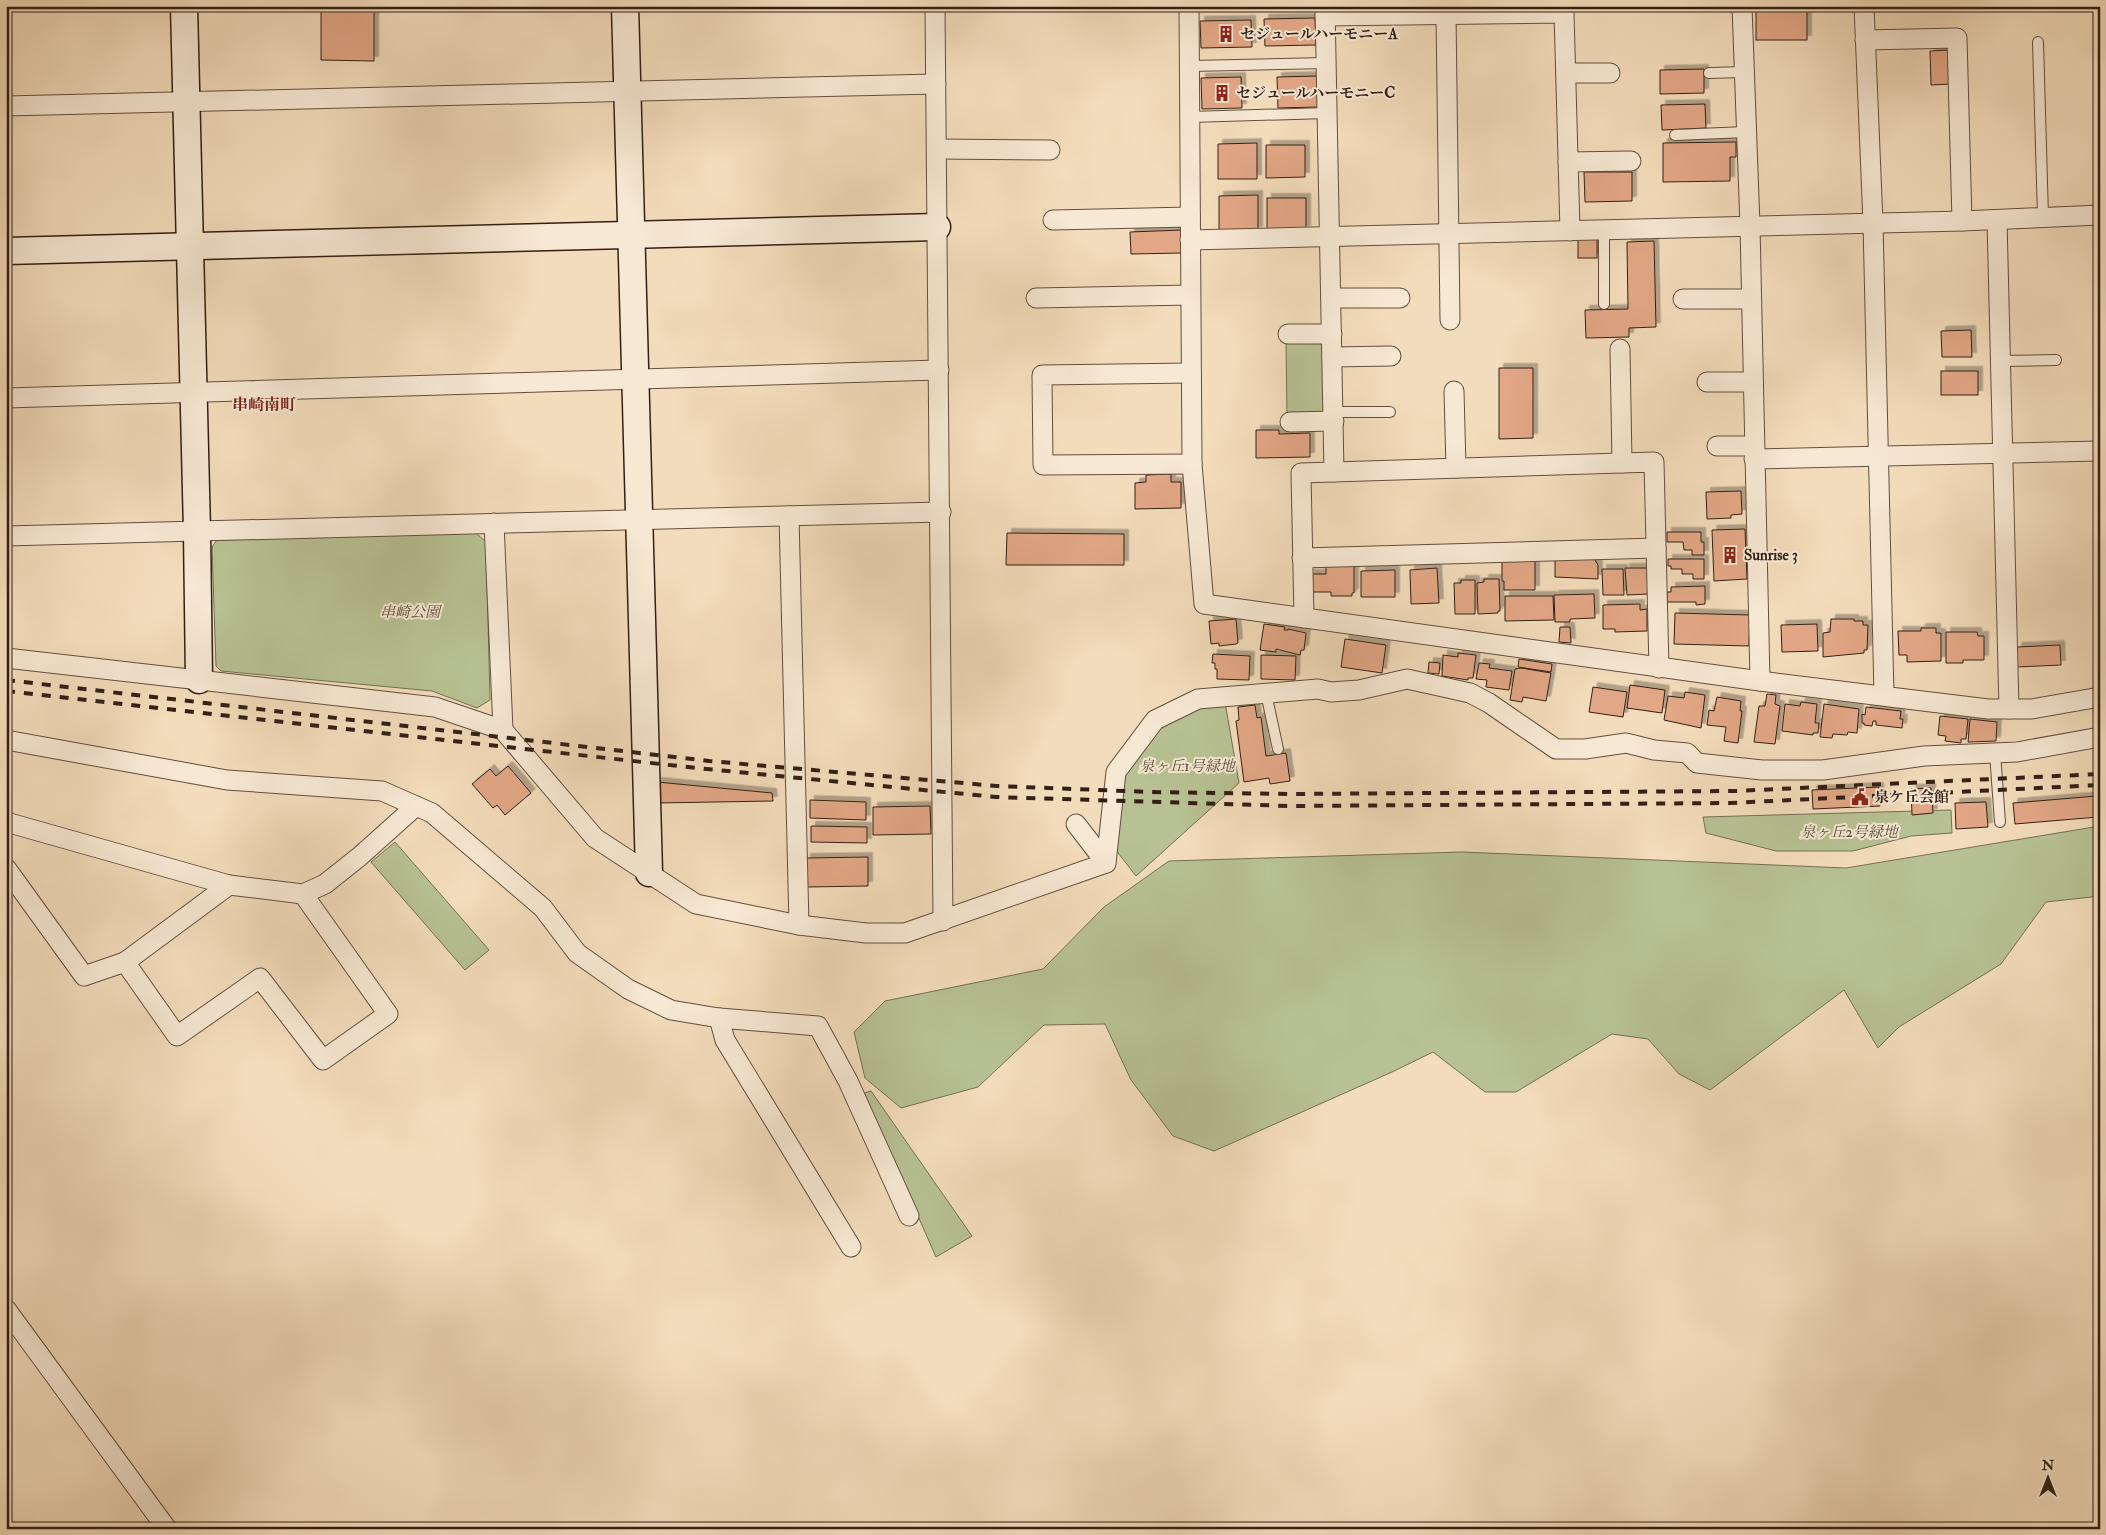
<svg xmlns="http://www.w3.org/2000/svg" width="2106" height="1535" viewBox="0 0 2106 1535" font-family="'IM FELL Double Pica','Noto Serif JP',serif">
<style>
.green{fill:#b7c193;stroke:#757054}
.building{fill:#e2a786;stroke:#331f14;filter:url(#shadow)}
.lines{fill:none;stroke-linecap:round;stroke-linejoin:round}
.lane-casing{stroke:#634e3e;stroke-width:12}
.street-casing{stroke:#634e3e;stroke-width:21}
.secondary-casing{stroke:#331f14;stroke-width:29}
.lane{stroke:#f7e8d3;stroke-width:10}
.street{stroke:#f7e8d3;stroke-width:19}
.secondary{stroke:#f7e8d3;stroke-width:26}
.rail{stroke:#331f14;stroke-width:4;stroke-dasharray:9 9;stroke-linecap:butt}
.labels{text-anchor:middle;dominant-baseline:central;stroke-width:4;stroke-linejoin:round;paint-order:stroke}
.poi-label{font-size:15px;font-weight:bold;fill:#331f14;stroke:#f7e8d3;text-anchor:start}
.park-label{font-size:15px;font-style:italic;fill:#5b503a;stroke:#f7e8d3}
.neighbourhood-label{font-size:16px;font-weight:bold;fill:#7a1f14;stroke:#f7e8d3}
</style>
<defs>
<filter id="shadow"><feDropShadow dx="4.5" dy="-4.5" stdDeviation="0" flood-color="#0004"/></filter>
</defs>
<rect width="100%" height="100%" fill="#f3dcbb"/>
<filter id="stains"><feTurbulence type="fractalNoise" baseFrequency=".004" numOctaves="4"/><feColorMatrix values="0 0 0 0 .2 0 0 0 0 .09 0 0 0 0 .02 0 0 0 .5 -.17"/></filter>
<radialGradient id="worn" r=".72"><stop offset=".6" stop-color="#630" stop-opacity="0"/><stop offset="1" stop-color="#630" stop-opacity=".3"/></radialGradient>
<g class="green">
<polygon points="1322,341 1326,346 1326,411 1323,415 1287,416 1286,342"/>
<polygon points="476,533 486,542 490,700 477,708 432,691 221,671 216,666 212,547 217,540"/>
<polygon points="1225,702 1239,783 1136,876 1115,849 1125,770 1158,723 1199,703"/>
<polygon points="1951,810 1952,833 1911,836 1853,851 1776,851 1706,833 1703,817"/>
<polygon points="2100,826 2100,896 2046,902 2001,964 1899,1027 1878,1048 1844,990 1710,1090 1679,1074 1648,1039 1612,1034 1516,1092 1485,1092 1433,1052 1392,1072 1214,1151 1173,1136 1131,1080 1105,1024 1044,1025 978,1087 901,1108 865,1078 854,1032 885,1001 1043,969 1104,907 1169,861 1462,852 1846,868"/>
<polygon points="395,842 489,950 465,970 371,862"/>
<polygon points="871,1091 972,1236 936,1257 864,1093"/>
</g>
<g class="building">
<polygon points="321,6 374,6 374,61 321,60"/>
<rect x="1756" y="10" width="51" height="30"/>
<polygon points="1315,18 1316,45 1265,46 1264,19"/>
<polygon points="1251,20 1252,47 1201,48 1200,21"/>
<polygon points="1949,50 1950,84 1931,85 1930,51"/>
<polygon points="1704,69 1704,93 1660,94 1660,70"/>
<polygon points="1317,76 1318,107 1278,108 1277,77"/>
<polygon points="1241,77 1242,108 1202,109 1201,78"/>
<polygon points="1705,104 1706,128 1662,130 1661,105"/>
<polygon points="1736,142 1736,157 1730,157 1730,181 1663,182 1663,143"/>
<polygon points="1257,143 1257,179 1218,179 1218,144"/>
<polygon points="1266,145 1305,145 1305,177 1266,178"/>
<polygon points="1584,172 1632,172 1632,201 1585,202"/>
<polygon points="1258,195 1258,231 1219,231 1219,196"/>
<rect x="1267" y="198" width="39" height="32"/>
<polygon points="1182,230 1182,253 1131,254 1130,232"/>
<rect x="1578" y="239" width="19" height="19"/>
<polygon points="1654,241 1656,327 1629,328 1629,337 1586,338 1585,310 1628,309 1627,242"/>
<polygon points="1971,330 1972,357 1942,357 1941,331"/>
<polygon points="1499,368 1533,368 1533,438 1499,439"/>
<rect x="1941" y="371" width="37" height="24"/>
<polygon points="1256,430 1279,430 1279,434 1310,433 1310,457 1256,458"/>
<polygon points="1171,474 1171,482 1181,482 1181,508 1135,509 1135,483 1146,482 1146,475"/>
<polygon points="1741,491 1742,514 1731,515 1731,518 1707,519 1706,492"/>
<polygon points="1745,529 1747,579 1714,581 1712,530"/>
<polygon points="1667,532 1701,532 1701,542 1704,542 1704,555 1692,555 1692,550 1684,550 1683,542 1667,542"/>
<polygon points="1007,533 1124,534 1124,565 1006,565"/>
<polygon points="1593,557 1598,565 1598,579 1555,577 1555,558"/>
<polygon points="1502,558 1535,558 1535,590 1504,590 1504,581 1502,581"/>
<polygon points="1668,559 1704,559 1704,579 1693,579 1693,574 1682,574 1682,569 1671,569 1671,566 1668,566"/>
<polygon points="1354,563 1354,593 1352,593 1352,596 1331,596 1331,592 1310,592 1310,574 1326,574 1326,566"/>
<polygon points="1437,568 1439,603 1411,604 1410,570"/>
<polygon points="1625,568 1647,568 1648,594 1627,595"/>
<polygon points="1602,569 1623,569 1624,595 1603,595"/>
<polygon points="1395,570 1395,597 1361,597 1361,571"/>
<polygon points="1484,579 1499,579 1500,611 1498,611 1498,613 1478,614 1477,583 1484,582"/>
<polygon points="1461,580 1475,580 1475,614 1455,614 1454,583 1461,583"/>
<polygon points="1705,586 1705,604 1696,605 1696,602 1667,602 1667,592 1671,592 1671,587"/>
<polygon points="1594,594 1595,618 1570,619 1570,622 1555,622 1554,595"/>
<polygon points="1505,596 1553,596 1554,620 1505,621"/>
<polygon points="1640,604 1640,610 1647,609 1647,631 1615,632 1615,629 1603,629 1603,605"/>
<polygon points="1675,613 1750,615 1749,646 1674,644"/>
<polygon points="1236,619 1238,643 1236,644 1219,646 1219,643 1211,644 1209,621"/>
<polygon points="1831,619 1854,619 1854,621 1863,621 1863,625 1868,625 1867,650 1864,650 1864,653 1823,657 1823,633 1830,632"/>
<polygon points="1264,624 1285,627 1284,630 1288,630 1288,629 1306,633 1304,650 1301,650 1300,655 1276,649 1276,652 1260,650"/>
<polygon points="1817,624 1818,651 1782,652 1781,625"/>
<polygon points="1560,627 1570,627 1571,643 1559,642"/>
<polygon points="1921,628 1936,628 1936,633 1941,633 1941,661 1907,662 1907,655 1899,655 1898,631 1921,631"/>
<polygon points="1946,632 1977,632 1978,636 1984,636 1984,660 1963,660 1963,663 1946,663"/>
<polygon points="1345,639 1386,645 1382,673 1341,667"/>
<polygon points="2060,645 2061,665 2017,667 2017,647"/>
<polygon points="1458,653 1476,655 1473,678 1468,678 1468,680 1442,676 1443,655 1458,657"/>
<polygon points="1213,654 1250,656 1249,680 1217,679 1217,669 1215,669 1215,663 1212,663"/>
<polygon points="1261,655 1296,656 1295,680 1261,679"/>
<polygon points="1519,659 1552,664 1551,672 1518,667"/>
<polygon points="1429,662 1440,663 1439,674 1428,673"/>
<polygon points="1479,663 1490,664 1489,668 1512,671 1509,690 1486,687 1487,680 1476,679"/>
<polygon points="1521,668 1551,673 1546,701 1523,697 1522,702 1510,700 1515,669"/>
<polygon points="1630,685 1665,690 1662,713 1627,708"/>
<polygon points="1593,687 1627,692 1623,717 1589,712"/>
<polygon points="1685,692 1705,695 1701,728 1664,720 1668,696 1684,698"/>
<polygon points="1767,694 1776,695 1775,704 1780,706 1775,744 1754,742 1759,706 1765,706"/>
<polygon points="1717,697 1741,701 1740,711 1742,711 1738,743 1724,741 1726,727 1707,725 1709,710 1714,711"/>
<polygon points="1801,702 1817,704 1815,723 1819,723 1818,733 1813,733 1813,735 1782,731 1785,704 1800,706"/>
<polygon points="1824,704 1859,709 1857,733 1848,732 1847,735 1833,734 1832,738 1820,737"/>
<polygon points="1255,705 1257,718 1261,717 1266,756 1286,753 1290,781 1270,784 1269,778 1244,782 1236,721 1239,720 1238,707"/>
<polygon points="1866,707 1901,711 1900,719 1903,719 1902,728 1876,725 1876,721 1873,721 1872,726 1864,725 1864,723 1862,723 1862,714 1865,715"/>
<polygon points="1940,716 1968,719 1966,739 1961,739 1961,743 1945,741 1946,736 1938,735"/>
<polygon points="1970,719 1997,722 1996,741 1968,742"/>
<polygon points="508,766 531,793 505,815 497,805 493,808 472,784 490,769 496,776"/>
<polygon points="657,782 772,793 773,801 657,803"/>
<polygon points="1879,787 1880,806 1813,809 1812,790"/>
<polygon points="1931,788 1933,813 1912,815 1911,789"/>
<polygon points="2097,796 2098,817 2015,824 2013,803"/>
<polygon points="810,800 866,802 866,820 810,818"/>
<polygon points="1986,802 1988,827 1956,829 1955,803"/>
<polygon points="930,806 931,834 873,835 873,807"/>
<polygon points="811,826 867,827 867,843 811,842"/>
<polygon points="868,857 868,886 807,887 806,858"/>
</g>
<g class="lines">
<g class="lane-casing">
<g id="lane">
<polyline points="2038,42 2043,217"/>
<polyline points="1190,66 1326,63"/>
<polyline points="1709,73 1744,72"/>
<polyline points="1190,117 1327,113"/>
<polyline points="1675,135 1746,132"/>
<polyline points="1604,230 1604,304"/>
<polyline points="2000,361 2056,360"/>
<polyline points="1333,412 1390,412"/>
<polyline points="1266,693 1278,749"/>
<polyline points="1995,753 2000,822"/>
</g>
</g>
<g class="street-casing">
<g id="street">
<polyline points="935,6 943,921"/>
<polyline points="1189,6 1192,464 1204,604 1760,681 1988,709 2032,709 2100,697"/>
<polyline points="1325,6 1334,472"/>
<polyline points="1742,6 1750,226 1760,681"/>
<polyline points="1864,6 1873,223 1884,695"/>
<polyline points="1446,14 1450,320"/>
<polyline points="1325,16 1564,13 1570,231"/>
<polyline points="1865,40 1957,38 1962,221"/>
<polyline points="1566,73 1610,73"/>
<polyline points="6,106 936,84"/>
<polyline points="937,149 1050,150"/>
<polyline points="1568,162 1631,161"/>
<polyline points="1053,220 1190,217"/>
<polyline points="1997,220 2009,709"/>
<polyline points="1190,240 1962,221 2100,215"/>
<polyline points="1036,298 1190,295"/>
<polyline points="1331,298 1400,298"/>
<polyline points="1683,299 1751,299"/>
<polyline points="1288,334 1332,334"/>
<polyline points="1620,349 1622,463"/>
<polyline points="1332,357 1391,356"/>
<polyline points="1191,373 1042,375 1043,465 1192,464"/>
<polyline points="1707,382 1753,382"/>
<polyline points="1454,391 1456,468"/>
<polyline points="6,398 939,370"/>
<polyline points="1290,422 1334,421"/>
<polyline points="1717,446 1754,446"/>
<polyline points="1754,459 2100,451"/>
<polyline points="789,516 799,925"/>
<polyline points="494,523 503,730"/>
<polyline points="6,536 941,512"/>
<polyline points="1302,558 1656,548"/>
<polyline points="1304,618 1301,473 1654,462 1659,668"/>
<polyline points="6,658 435,707 503,730 595,838 696,904 799,925 866,933 905,933 1106,863 1116,772 1155,720 1198,699 1318,689 1331,692 1359,690 1407,679 1470,693 1489,703 1556,749 1585,749 1626,743 1654,750 1687,753 1697,763 1762,770 1823,770 1924,756 2017,752 2100,737"/>
<polyline points="6,740 227,780 382,791 432,813 543,908 577,953 628,989 671,1010 719,1018 818,1026 848,1081 909,1216"/>
<polyline points="6,822 229,885 303,894 325,884 359,857 416,806"/>
<polyline points="1076,824 1106,863"/>
<polyline points="6,868 84,976 125,962 177,1036 260,978 323,1060 388,1014 303,894"/>
<polyline points="125,962 229,885"/>
<polyline points="719,1018 725,1040 851,1247"/>
<polyline points="6,1309 167,1529"/>
</g>
</g>
<g class="secondary-casing">
<g id="secondary">
<polyline points="184,6 197,531 199,680"/>
<polyline points="625,6 649,873"/>
<polyline points="6,251 937,227"/>
</g>
</g>
<use href="#lane" class="lane"/>
<use href="#street" class="street"/>
<use href="#secondary" class="secondary"/>
<g class="rail">
<polyline points="6,680 709,761 997,786 1151,792 1292,794 1735,791 2100,774"/>
<polyline points="6,691 696,768 996,797 1290,806 1730,803 2100,785"/>
</g>
</g>
<defs>
<g id="building-bare" transform="scale(1.35)"><path d="M-4-6H4V6H1V3H-1V6H-4ZM-2.5-4.3h1.7v1.8h-1.7ZM.8-4.3h1.7v1.8H.8ZM-2.5-1h1.7V.8h-1.7ZM.8-1h1.7V.8H.8Z" fill="#8f2418" stroke="#f7e8d3" stroke-width="2.5" paint-order="stroke"/></g>
<g id="civic-bare" transform="scale(1.35)"><path d="M-.6-6.5H3V-4.5H.6V-3L4-1V1h2V6H-6V1h2V-1L-.6-3ZM-1.2 2.5V6h2.4V2.5Z" fill="#8f2418" stroke="#f7e8d3" stroke-width="2.5" paint-order="stroke"/></g>
</defs>
<g fill-rule="evenodd">
<use href="#building-bare" x="1226" y="34"/>
<use href="#building-bare" x="1222" y="93"/>
<use href="#building-bare" x="1730" y="555"/>
<use href="#civic-bare" x="1860" y="797"/>
</g>
<g class="labels">
<g class="poi-label">
<text x="1240" y="34">セジュールハーモニーA</text>
<text x="1236" y="93">セジュールハーモニーC</text>
<text x="1744" y="555">Sunrise 3</text>
<text x="1874" y="797">泉ケ丘会館</text>
</g>
<g class="park-label">
<text x="410" y="612">串崎公園</text>
<text x="1187" y="766">泉ヶ丘1号緑地</text>
<text x="1849" y="832">泉ヶ丘2号緑地</text>
</g>
<g class="neighbourhood-label">
<text x="264" y="405">串崎南町</text>
</g>
</g>
<rect width="2106" height="1535" fill="none" stroke="#f3dcbb" stroke-width="25"/>
<rect x="8" y="8" width="2091" height="1520" fill="none" stroke="#331f14" stroke-width="2.5"/>
<rect x="12" y="12" width="2081" height="1510" fill="none" stroke="#331f14"/>
<g transform="translate(2048 1478)" stroke="#f7e8d3" stroke-width="4" paint-order="stroke">
<path d="M0-4L9 19L0 12L-9 19Z" fill="#331f14"/>
<text y="-8" font-size="14" font-weight="bold" text-anchor="middle" fill="#331f14">N</text>
</g>
<rect width="100%" height="100%" filter="url(#stains)"/>
<rect width="100%" height="100%" fill="url(#worn)"/>
</svg>
